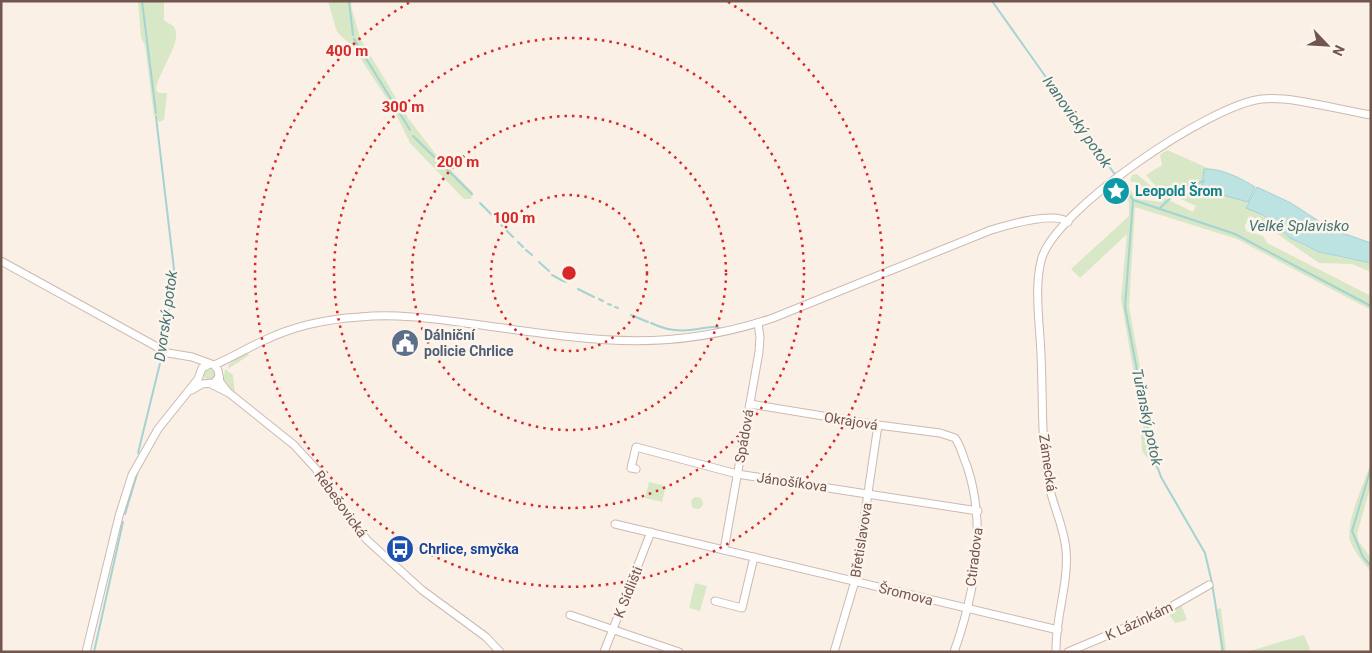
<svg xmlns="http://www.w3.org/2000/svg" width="1372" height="653" viewBox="0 0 1372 653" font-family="Roboto,sans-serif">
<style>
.green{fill:#d8e7c6}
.water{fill:#bce2e2;stroke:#a3d3d3}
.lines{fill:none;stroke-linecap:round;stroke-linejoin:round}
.stream{stroke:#a3d3d3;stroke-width:2}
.minor-casing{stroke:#cdb9b0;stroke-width:9}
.minor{stroke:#fff;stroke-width:7}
.ring{fill:none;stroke:#d62828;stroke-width:2.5;stroke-dasharray:2.5 5}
.labels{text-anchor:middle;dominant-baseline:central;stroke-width:5;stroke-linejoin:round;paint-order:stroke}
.culture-label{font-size:14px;font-weight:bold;fill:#0d838f;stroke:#fdf4ec;text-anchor:start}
.service-label{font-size:14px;font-weight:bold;fill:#4e5e75;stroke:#fdf4ec;text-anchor:start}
.street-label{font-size:14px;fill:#72554d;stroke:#fdf4ec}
.transit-label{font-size:14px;font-weight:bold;fill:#164399;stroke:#fdf4ec;text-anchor:start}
.water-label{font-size:15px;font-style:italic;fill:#427576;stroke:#fdf4ec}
.centre{fill:#d62828;stroke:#fdf4ec;stroke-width:2.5}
.ring-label{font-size:15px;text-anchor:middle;font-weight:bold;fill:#d62828;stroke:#fdf4ec;stroke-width:5;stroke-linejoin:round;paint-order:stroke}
</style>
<rect width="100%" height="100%" fill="#faf0e6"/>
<g class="green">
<path d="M138,1H164V20C167,23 171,24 174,27C184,40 158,71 156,90L159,93H167L164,120L159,122L154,116L145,45L141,38Z"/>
<polygon points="328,1 352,1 351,6 360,38 408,118 434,152 473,193 471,199 464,199 410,143 393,108 353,47 337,32"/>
<path d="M1167,150L1210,169L1204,170L1202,185L1248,202L1246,207C1268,216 1273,226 1290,238C1314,254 1343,258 1371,263V272L1352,264L1319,263L1273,231L1266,223L1250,216L1245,225L1246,231L1263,236L1267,243L1371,296V310L1237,239L1135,207L1129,307L1155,448L1162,464L1156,467L1157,470L1142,451L1141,433L1144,432L1121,299L1127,234L1080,278L1071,269L1129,216V202L1125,197L1108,194L1123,180L1137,199L1162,202L1138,183L1130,181L1132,175L1137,174L1163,197L1193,212L1196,206L1164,191L1162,193L1146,175L1162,165L1160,155Z"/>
<polygon points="247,352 249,355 228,369 229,364"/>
<circle cx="209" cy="374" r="5.5"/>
<polygon points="225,369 233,375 235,395 223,381"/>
<path d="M1371,462V485L1357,534L1359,542L1371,558V572C1364,563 1355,553 1351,543C1343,526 1365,482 1371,462Z"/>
<polygon points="649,482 666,486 662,502 645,498"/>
<circle cx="697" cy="503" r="6"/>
<polygon points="695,583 707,586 700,611 689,608"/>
<polygon points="1181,604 1187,620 1175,623 1167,612"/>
<polygon points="1221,608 1226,652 1221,652 1216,610"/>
<polygon points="1304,635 1311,652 1246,652"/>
</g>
<g class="water">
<path d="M1204,169C1221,168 1241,178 1255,187L1248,202L1208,191L1202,186Z"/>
<polygon points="1257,187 1291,203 1331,229 1371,243 1371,263 1319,252 1290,238 1263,215 1246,208"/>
</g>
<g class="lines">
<g class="stream">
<polyline points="142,1 156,113"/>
<polyline points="349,1 353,35"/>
<polyline points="992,1 1133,200 1235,234 1371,306"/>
<polyline points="354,39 410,130"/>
<polyline points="413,136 472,194"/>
<polyline points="1133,200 1125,307 1153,455 1161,477 1205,553 1212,583 1223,652"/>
<polyline points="480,203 492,215"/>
<polyline points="1160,208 1181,188 1204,181"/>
<polyline points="497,220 502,226"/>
<polyline points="507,231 513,237"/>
<polyline points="518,242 523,247"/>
<polyline points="526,250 532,255"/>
<polyline points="539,262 549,271"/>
<polyline points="552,275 563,281"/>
<polyline points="564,281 566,282"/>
<polyline points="578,289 594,297"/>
<polyline points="599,299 603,301"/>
<polyline points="608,304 611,305"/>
<polyline points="615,307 618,308"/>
<polyline points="631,315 648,322"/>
<path d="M651,323C665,330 682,332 698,329C707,328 713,325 722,329"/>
<polyline points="138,453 164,347 174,269 156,117"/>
<polyline points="1371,468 1352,531 1363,557 1371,566"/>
<polyline points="125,514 138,471"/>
<polyline points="94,652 123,522"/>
</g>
<g class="minor-casing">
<g id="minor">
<path d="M1,261L168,353L192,357L214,365C231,358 247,348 265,340C294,326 327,319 360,317C400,313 441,320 481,325C590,340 666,354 773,318L991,230C1008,225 1054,211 1068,222"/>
<polyline points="214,365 218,370 220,382 227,391"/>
<polyline points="211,384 229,393 294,445 316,469 342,509 367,540 422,590 486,637 500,652"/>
<polyline points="192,390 202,384 214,383 219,377"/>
<path d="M750,404L878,425L940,433L955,438C961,446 963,457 967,466C987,526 975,593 954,652"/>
<polyline points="636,469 631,468 636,447 737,474 978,511"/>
<polyline points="615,524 1058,630"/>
<polyline points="724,550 759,352 760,337 758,323"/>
<polyline points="715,601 742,608 754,557"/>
<polyline points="570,615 679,652"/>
<polyline points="86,652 119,516 132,475 158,429 198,379 202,368 208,365"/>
<polyline points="604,652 651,532"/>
<polyline points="834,652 855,581 878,425"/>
<path d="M1056,652C1055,618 1069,584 1066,550C1064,526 1052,504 1048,481C1041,440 1043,397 1041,355C1040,325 1034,290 1041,261C1052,211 1211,104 1262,99C1293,96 1339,110 1371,115"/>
<polyline points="1068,652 1160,613 1209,585"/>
</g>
</g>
<use href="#minor" class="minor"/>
</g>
<g class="ring">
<circle cx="569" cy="273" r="78"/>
<circle cx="569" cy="273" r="157"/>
<circle cx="569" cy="273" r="235"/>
<path d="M728 2A314 314 0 1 1 410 2"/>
</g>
<defs>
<g id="sight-disc" transform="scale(1.4375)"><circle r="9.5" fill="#0f9aa8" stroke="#fdf4ec"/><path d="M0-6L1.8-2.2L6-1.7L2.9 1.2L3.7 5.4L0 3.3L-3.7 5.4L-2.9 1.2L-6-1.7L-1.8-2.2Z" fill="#fff"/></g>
<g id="civic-disc" transform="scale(1.4375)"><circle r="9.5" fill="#5c6f8a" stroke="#fdf4ec"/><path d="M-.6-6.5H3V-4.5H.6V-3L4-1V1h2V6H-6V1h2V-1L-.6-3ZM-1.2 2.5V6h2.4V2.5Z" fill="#fff"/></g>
<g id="bus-disc" transform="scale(1.4375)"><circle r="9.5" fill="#1a4fb4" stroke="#fdf4ec"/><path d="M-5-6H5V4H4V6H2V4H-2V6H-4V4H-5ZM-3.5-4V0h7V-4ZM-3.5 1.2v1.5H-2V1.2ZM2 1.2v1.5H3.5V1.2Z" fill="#fff"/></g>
</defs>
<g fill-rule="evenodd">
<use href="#sight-disc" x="1116" y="191"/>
<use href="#civic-disc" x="405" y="343"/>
<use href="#bus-disc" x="400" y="549"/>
</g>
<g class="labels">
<g class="culture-label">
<text x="1135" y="191">Leopold Šrom</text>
</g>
<g class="service-label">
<text x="424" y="335">Dálniční<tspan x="424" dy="16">policie Chrlice</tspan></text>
</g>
<g class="street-label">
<text transform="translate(851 421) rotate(9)">Okrajová</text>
<text transform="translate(744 436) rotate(-80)">Spádová</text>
<text transform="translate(1048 463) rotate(82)">Zámecká</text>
<text transform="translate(792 482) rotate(8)">Jánošíkova</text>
<text transform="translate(341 504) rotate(54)">Rebešovická</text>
<text transform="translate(861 540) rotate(-81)">Břetislavova</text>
<text transform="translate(974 557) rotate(-83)">Ctiradova</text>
<text transform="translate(628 592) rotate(-68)">K Sídlišti</text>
<text transform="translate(906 594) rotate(14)">Šromova</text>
<text transform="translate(1139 621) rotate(-25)">K Lázinkám</text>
</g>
<g class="transit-label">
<text x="419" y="549">Chrlice, smyčka</text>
</g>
<g class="water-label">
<text transform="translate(1077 122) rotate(55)">Ivanovický potok</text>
<text x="1299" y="226">Velké Splavisko</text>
<text transform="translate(166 316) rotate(-82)">Dvorský potok</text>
<text transform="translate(1147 417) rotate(78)">Tuřanský potok</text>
</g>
</g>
<circle cx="569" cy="273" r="8" class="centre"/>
<g class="ring-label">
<text x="347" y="56">400 m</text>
<text x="403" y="112">300 m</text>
<text x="458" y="167">200 m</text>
<text x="514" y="223">100 m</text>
</g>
<rect width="1372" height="653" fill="none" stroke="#72554d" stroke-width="5"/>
<g transform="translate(1327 45) rotate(115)" stroke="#fdf4ec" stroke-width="4" paint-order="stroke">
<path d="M0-4L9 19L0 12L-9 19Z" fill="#72554d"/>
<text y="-8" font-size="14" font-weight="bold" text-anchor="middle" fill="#72554d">N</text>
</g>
</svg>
